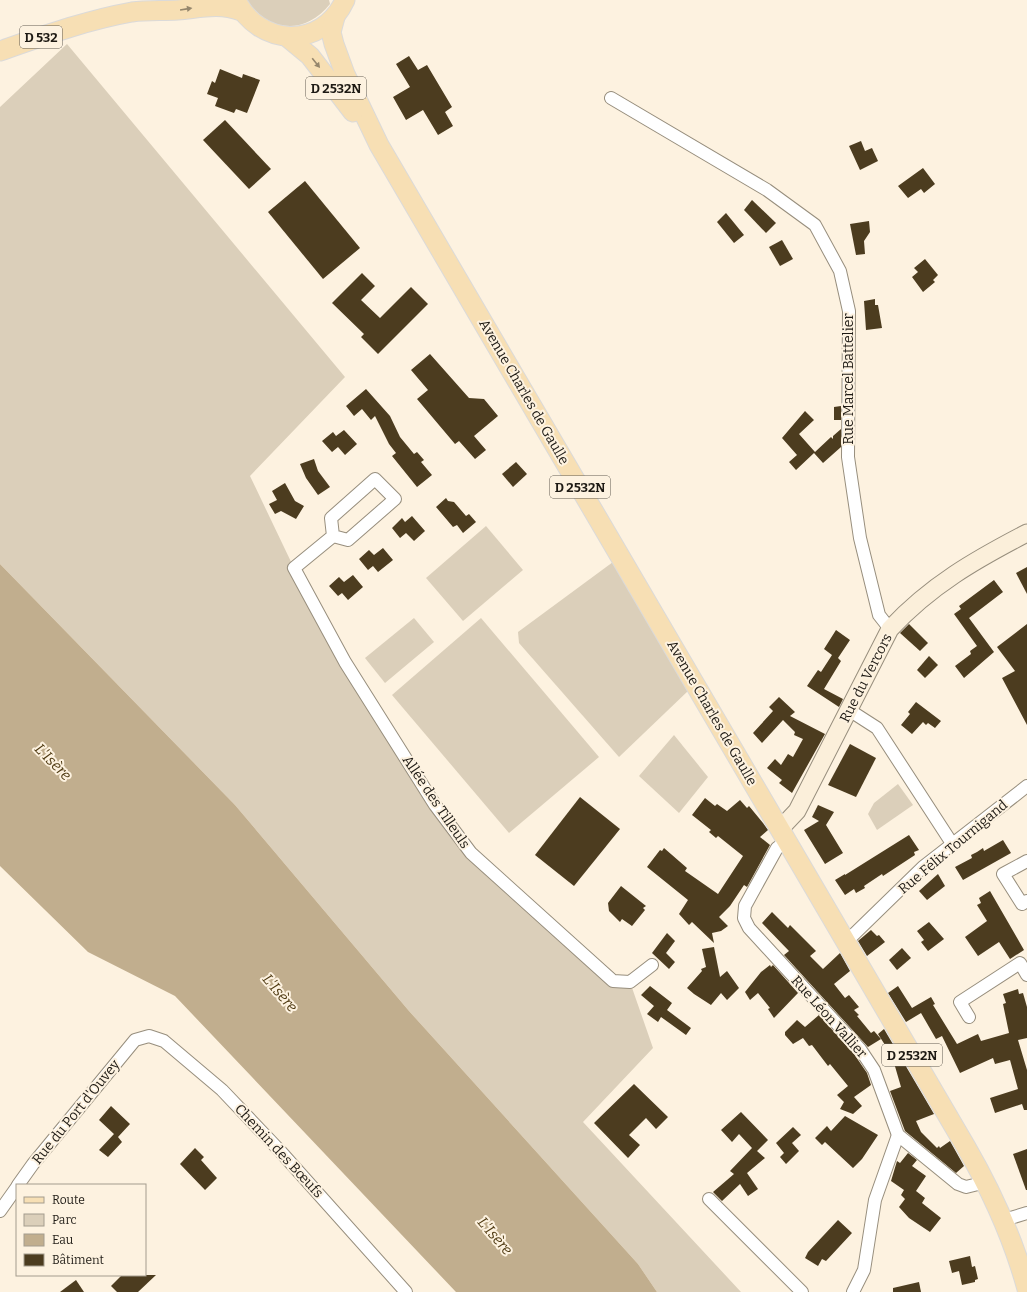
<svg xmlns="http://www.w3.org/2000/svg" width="1027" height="1292" viewBox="0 0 1027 1292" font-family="Bitter,serif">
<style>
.green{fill:#dbcfba}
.water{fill:#c1ae8e}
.building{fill:#4c3c1f}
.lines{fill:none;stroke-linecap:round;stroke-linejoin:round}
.street-casing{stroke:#978e7d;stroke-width:14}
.secondary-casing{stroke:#978e7d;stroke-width:19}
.primary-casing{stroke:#dbdad9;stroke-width:21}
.street{stroke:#fff;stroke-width:12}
.secondary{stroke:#fbefda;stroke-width:17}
.primary{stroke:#f7dfb4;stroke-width:19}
.oneway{fill:#95866c}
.labels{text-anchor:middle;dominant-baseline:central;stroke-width:4;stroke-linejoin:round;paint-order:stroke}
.shield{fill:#fdf2e0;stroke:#615b51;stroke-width:1}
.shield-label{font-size:13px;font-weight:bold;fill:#1e1a14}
.street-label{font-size:14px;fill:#1e1a14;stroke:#fdf2e0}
.water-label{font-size:15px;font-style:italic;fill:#4f3a12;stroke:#fdf2e0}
</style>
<rect width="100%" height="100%" fill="#fdf2e0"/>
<g class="green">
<path d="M247,0H329L330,4C305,35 269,33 247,0Z"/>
<polygon points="67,44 345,377 250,476 294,568 342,656 471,853 613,981 630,982 653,1048 583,1122 741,1292 657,1292 638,1264 409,1011 235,805 0,564 0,107"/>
<polygon points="486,526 523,570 463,621 426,578"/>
<polygon points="613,562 689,690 619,757 519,643 518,632"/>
<polygon points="414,618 434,642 385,683 365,658"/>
<polygon points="481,618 599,757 509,833 392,695"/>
<polygon points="674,735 708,777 679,813 639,776"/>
<polygon points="898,784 913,805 877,830 868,814 874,803"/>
</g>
<polygon class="water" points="0,564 235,805 409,1011 638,1264 657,1292 456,1292 175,996 88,952 0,866"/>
<g class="building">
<polygon points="409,56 418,70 427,65 452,107 445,112 453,126 438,135 423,110 406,120 393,97 410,87 396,64"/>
<polygon points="220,69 242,78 243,74 260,80 247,113 236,109 234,113 215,106 218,98 207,94 212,81 215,83"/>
<polygon points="225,120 271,169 249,189 203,140"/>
<polygon points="861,141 865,151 872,148 878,161 860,170 849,146"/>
<polygon points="923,168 935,184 924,193 921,189 908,198 898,186"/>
<polygon points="305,181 360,248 323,279 268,212"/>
<polygon points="752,200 776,223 766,233 744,210"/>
<polygon points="726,213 744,235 734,243 717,222"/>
<polygon points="869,221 870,232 864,241 865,254 856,255 850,224"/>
<polygon points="782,240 793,259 780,266 769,247"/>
<polygon points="925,259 938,275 933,280 935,282 923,292 912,277 918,272 914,268"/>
<polygon points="362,273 375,286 361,300 380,318 411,287 428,304 378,354 361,337 364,334 332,303"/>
<polygon points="875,299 875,305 878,305 882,328 866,330 864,301"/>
<polygon points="430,354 469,398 484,399 498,416 474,436 486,450 475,459 459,441 455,444 417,399 428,390 411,370"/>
<polygon points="366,389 390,416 400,437 414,454 417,452 424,460 421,462 432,475 417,487 392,456 396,453 389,444 375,416 371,420 362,409 354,416 346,406"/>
<polygon points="841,406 841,420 834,420 834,407"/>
<polygon points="805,411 814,420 799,434 815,452 831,437 833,439 833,436 841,429 841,447 823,463 814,453 796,470 789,462 797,455 782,438"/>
<polygon points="344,430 357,444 345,455 338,447 332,452 322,441 333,432 336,436"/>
<polygon points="314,459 318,471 330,487 318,495 306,478 300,464"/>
<polygon points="516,462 527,474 513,487 502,474"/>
<polygon points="285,483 295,501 304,506 296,519 281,511 275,514 269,504 277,500 272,491"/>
<polygon points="446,498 448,501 454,502 466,516 469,514 476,522 463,533 457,525 453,527 436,507"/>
<polygon points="412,516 425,531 414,541 406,533 400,538 392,528 402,518 405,522"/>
<polygon points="383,548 393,560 378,572 373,566 368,570 359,559 369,550 374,555"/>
<polygon points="1027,567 1027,594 1016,573"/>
<polygon points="353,575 363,587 348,600 342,593 338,596 329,586 339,577 344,582"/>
<polygon points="994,580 1003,592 969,618 994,652 964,678 955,666 971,654 970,651 977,646 954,614 961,609 959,606"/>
<polygon points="909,624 928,643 920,651 900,633"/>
<polygon points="1027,624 1027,725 1002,678 1015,671 997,647"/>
<polygon points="836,630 850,640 838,658 841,661 824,689 843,699 839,707 807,686 818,670 821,672 832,655 824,649"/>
<polygon points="929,656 938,665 925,678 917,670"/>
<polygon points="779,697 795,712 790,716 825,734 792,793 779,783 782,780 767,768 775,759 781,765 788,754 793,757 803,739 794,735 795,732 783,720 762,743 753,733 773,711 769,707"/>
<polygon points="916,702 941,721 935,728 928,723 926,725 923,722 912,734 901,725 910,714 908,712"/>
<polygon points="850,744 876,758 856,797 828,785"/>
<polygon points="580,797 620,829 574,886 535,855"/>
<polygon points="705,798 715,806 717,804 727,811 740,800 747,808 749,806 763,823 768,830 760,837 770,845 747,887 744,885 730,906 719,917 728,926 721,931 712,933 714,943 692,922 689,925 679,914 688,900 647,867 660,850 662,851 664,848 687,868 685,871 718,894 743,856 718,836 716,838 709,832 711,830 692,815"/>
<polygon points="818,805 834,812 826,825 843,853 825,864 804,830 819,821 812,817"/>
<polygon points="909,835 919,850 914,852 915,855 883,876 882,874 864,886 865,888 856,893 854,889 845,895 835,880 845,874 845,875"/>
<polygon points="1003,840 1011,853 963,880 955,867 972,858 971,855 977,852 983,848 984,851"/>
<polygon points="938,874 945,886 927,900 919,891"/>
<polygon points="621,886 646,906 643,908 645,910 632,926 622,919 620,922 609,911 608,903"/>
<polygon points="990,891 1024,950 1010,959 999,942 978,956 965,937 987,921 977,905 981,903 979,898"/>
<polygon points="772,912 788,928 790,925 816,951 810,956 823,969 840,953 850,971 834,984 845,998 849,995 859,1007 854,1010 859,1015 857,1016 871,1033 874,1031 881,1039 868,1047 784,955 789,951 762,923"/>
<polygon points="929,922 944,939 928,951 921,942 924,940 917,931"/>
<polygon points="871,930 877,936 879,935 885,942 867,956 858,941"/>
<polygon points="667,933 675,941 666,953 675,962 669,969 652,953"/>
<polygon points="714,947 720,977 727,971 739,988 727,1000 721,993 711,1005 694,994 687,988 702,971 701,969 706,967 702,949"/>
<polygon points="902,948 911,958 897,970 889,960"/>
<polygon points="770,965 771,967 773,965 798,993 774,1018 768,1009 770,1008 758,993 750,1000 745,992 761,972"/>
<polygon points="650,986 672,1003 667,1010 691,1028 686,1035 661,1017 658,1022 647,1014 654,1006 641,995"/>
<polygon points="898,986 912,1008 931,997 935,1004 933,1005 957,1044 978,1034 981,1041 1009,1033 1003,1004 1006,1003 1003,994 1018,989 1019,994 1023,993 1027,1007 1027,1038 1018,1040 1027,1070 1027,1110 1024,1110 1022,1104 995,1113 990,1098 1018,1089 1010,1060 995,1064 993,1058 960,1073 942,1036 936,1039 921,1013 906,1022 888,993"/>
<polygon points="819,1015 854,1054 867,1073 871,1085 854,1097 862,1106 853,1114 840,1109 844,1102 837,1095 848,1086 830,1064 828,1066 812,1045 809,1046 803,1038 793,1044 785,1035 785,1032 797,1020 805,1027"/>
<polygon points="884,1029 934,1114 916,1121 921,1132 937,1148 939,1146 940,1148 950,1141 964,1166 956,1173 905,1131 890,1091 901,1087 892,1056 878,1034"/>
<polygon points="634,1084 668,1117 656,1129 646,1118 629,1135 640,1145 628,1158 594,1123"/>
<polygon points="111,1106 130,1124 118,1137 122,1142 108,1157 99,1150 114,1134 99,1120"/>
<polygon points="741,1112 768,1140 757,1151 765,1158 747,1173 758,1189 748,1196 740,1184 722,1201 713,1192 734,1174 730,1171 752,1148 739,1134 732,1142 721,1130"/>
<polygon points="845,1116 878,1135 862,1159 853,1168 825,1142 822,1145 815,1138 827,1126 831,1131"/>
<polygon points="793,1127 801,1135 792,1143 799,1151 786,1164 780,1157 784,1153 776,1143"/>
<polygon points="195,1148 204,1157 201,1160 217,1178 205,1190 180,1164"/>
<polygon points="1027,1149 1027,1190 1026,1190 1013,1154"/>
<polygon points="908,1153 917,1160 912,1166 926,1176 916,1191 925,1198 922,1203 941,1218 930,1232 909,1218 899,1207 905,1199 901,1195 904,1190 891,1181 897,1161 900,1163"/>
<polygon points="838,1220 852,1233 826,1261 822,1259 818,1266 805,1258 808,1252"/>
<polygon points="970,1256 972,1267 975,1266 978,1279 975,1280 975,1282 962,1285 959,1271 952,1273 949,1261"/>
<polygon points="122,1275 156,1275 138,1292 117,1292 111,1286"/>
<polygon points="76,1280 84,1292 60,1292"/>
<polygon points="919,1282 921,1292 893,1292 893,1288"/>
</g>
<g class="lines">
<g class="street-casing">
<g id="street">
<polyline points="611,98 767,190 815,225 840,271 849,311 848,457 860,538 879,615 890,629"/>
<polyline points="333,536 331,518 375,479 395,499 348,540 333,536 294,568 345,662 435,805 471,853 613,981 630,982 652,965"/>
<polyline points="849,710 877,728 953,845"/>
<polyline points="787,841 777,848 745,906 744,918 749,928 860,1049 874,1070 898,1135 958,1184 966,1187 986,1182"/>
<polyline points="1027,861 1003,874 1022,904 1027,901"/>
<polyline points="846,942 923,867 1027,786"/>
<polyline points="969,1017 960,1002 1020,963 1027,975"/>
<polyline points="18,1185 33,1164 135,1040 149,1036 164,1041 222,1090 281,1152 406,1292"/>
<polyline points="709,1199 802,1292"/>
<polyline points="0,1211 17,1187"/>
<polyline points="1004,1220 1027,1213"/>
<polyline points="853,1292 864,1270 875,1200 898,1135"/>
</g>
</g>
<g class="secondary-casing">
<path id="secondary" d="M780,829L797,811L890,629C931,585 975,560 1027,533"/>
</g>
<g class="primary-casing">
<g id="primary">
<path d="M236,0C259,47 322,50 345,0"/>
<path d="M335,17L331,32L334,44L345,74L379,145L966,1147C992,1192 1013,1238 1027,1289"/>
<polyline points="287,37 310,56 353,112"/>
<path d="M0,51C43,36 87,20 132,12C147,10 163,11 178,10C201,8 219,3 241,11"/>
</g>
</g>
<use href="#street" class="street"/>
<use href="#secondary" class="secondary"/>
<use href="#primary" class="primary"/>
</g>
<defs><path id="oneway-solid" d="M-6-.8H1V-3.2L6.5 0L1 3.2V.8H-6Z"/></defs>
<g class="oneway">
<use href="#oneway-solid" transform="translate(186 9) rotate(-9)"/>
<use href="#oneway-solid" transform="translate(316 63) rotate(51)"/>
</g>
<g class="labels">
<g class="shield">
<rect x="20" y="26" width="42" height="22" rx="3"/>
<rect x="306" y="77" width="60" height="22" rx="3"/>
<rect x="550" y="476" width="60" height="22" rx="3"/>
<rect x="882" y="1044" width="60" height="22" rx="3"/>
</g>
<g class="shield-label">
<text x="41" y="37">D 532</text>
<text x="336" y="88">D 2532N</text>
<text x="580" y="487">D 2532N</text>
<text x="912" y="1055">D 2532N</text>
</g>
<g class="street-label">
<text transform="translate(848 379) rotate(-90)">Rue Marcel Battelier</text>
<text transform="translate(524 392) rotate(60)">Avenue Charles de Gaulle</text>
<text transform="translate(866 678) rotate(-63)">Rue du Vercors</text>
<text transform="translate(712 713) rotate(60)">Avenue Charles de Gaulle</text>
<text transform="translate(436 802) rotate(56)">Allée des Tilleuls</text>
<text transform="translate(953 847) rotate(-40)">Rue Félix Tournigand</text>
<text transform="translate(829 1017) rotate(48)">Rue Léon Vallier</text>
<text transform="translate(76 1112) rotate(-51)">Rue du Port d'Ouvey</text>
<text transform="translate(279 1151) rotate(47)">Chemin des Bœufs</text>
</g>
<g class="water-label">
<text transform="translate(53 762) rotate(45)">L'Isère</text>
<text transform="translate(280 993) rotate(49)">L'Isère</text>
<text transform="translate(495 1236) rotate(49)">L'Isère</text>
</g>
</g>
<rect x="16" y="1184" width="130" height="92" fill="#fdf2e0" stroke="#a49c8e"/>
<rect x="24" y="1197" width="20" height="6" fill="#f7dfb4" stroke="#a49c8e"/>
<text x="52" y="1204" font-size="12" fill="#1e1a14">Route</text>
<rect x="24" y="1214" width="20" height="12" fill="#dbcfba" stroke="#a49c8e"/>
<text x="52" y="1224" font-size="12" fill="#1e1a14">Parc</text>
<rect x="24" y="1234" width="20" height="12" fill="#c1ae8e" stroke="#a49c8e"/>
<text x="52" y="1244" font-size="12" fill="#1e1a14">Eau</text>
<rect x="24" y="1254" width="20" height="12" fill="#4c3c1f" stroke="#a49c8e"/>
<text x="52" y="1264" font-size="12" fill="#1e1a14">Bâtiment</text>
</svg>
